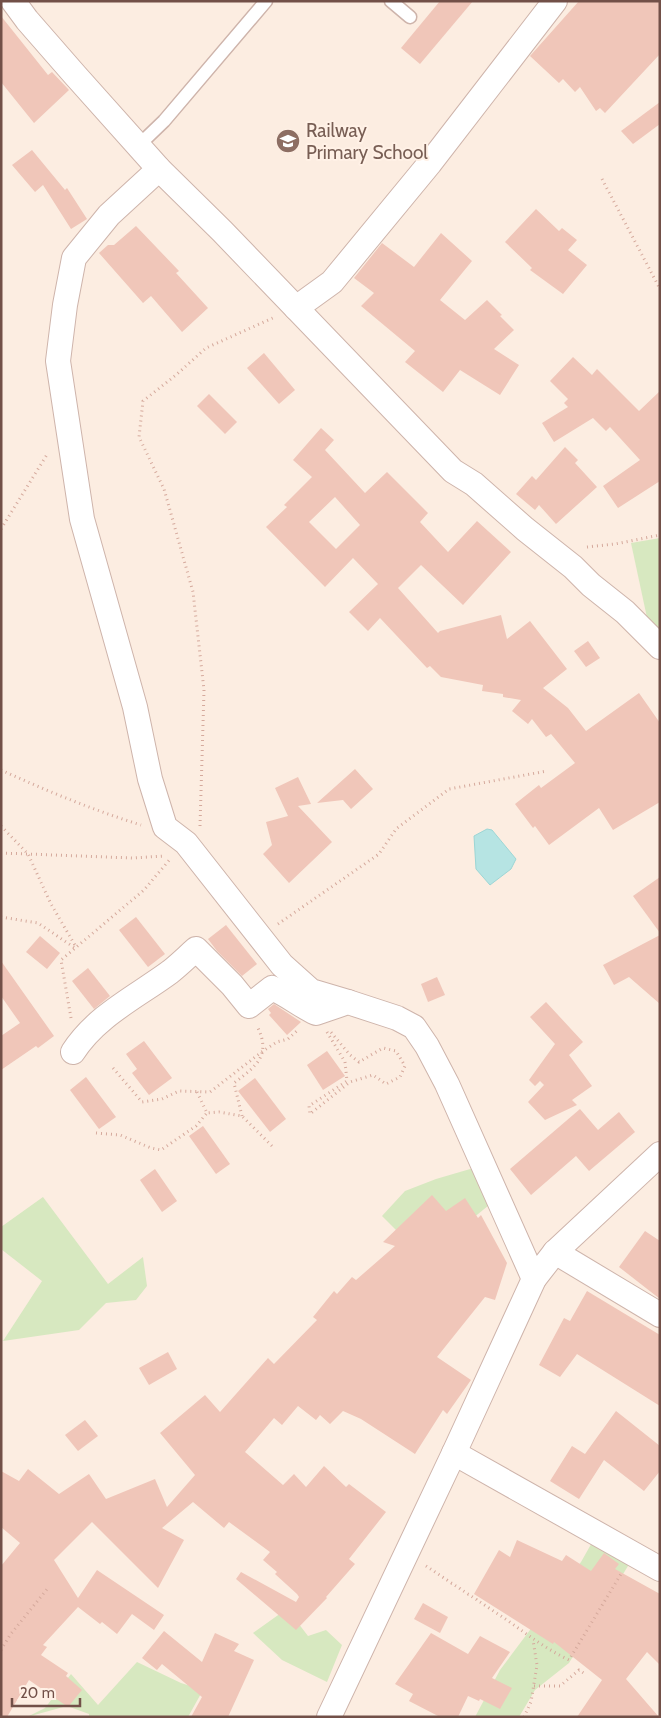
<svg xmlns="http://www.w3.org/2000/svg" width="661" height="1718" viewBox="0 0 661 1718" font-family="Cabin,sans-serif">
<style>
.green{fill:#d7e8c0}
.water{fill:#b6e4e3;stroke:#9cd6d5}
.building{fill:#f0c6b9;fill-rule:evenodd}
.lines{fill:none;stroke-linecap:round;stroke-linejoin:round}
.service-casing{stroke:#ceb4ab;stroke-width:15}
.minor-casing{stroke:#ceb4ab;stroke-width:26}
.path{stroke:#d5a99c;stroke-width:3;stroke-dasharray:1 4;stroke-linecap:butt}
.service{stroke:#fff;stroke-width:12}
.minor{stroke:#fff;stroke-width:24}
.labels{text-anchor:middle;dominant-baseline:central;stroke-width:4;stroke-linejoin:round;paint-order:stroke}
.education-label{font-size:19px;fill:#785e54;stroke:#fff1e6;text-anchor:start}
</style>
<rect width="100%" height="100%" fill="#fcede1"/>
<g class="green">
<polygon points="660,538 660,639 649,627 631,543"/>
<polygon points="477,1167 494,1201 424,1258 382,1216 405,1191 436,1179"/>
<polygon points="43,1197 108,1284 143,1257 147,1286 136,1300 106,1303 79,1330 3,1341 1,1341 1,1340 3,1341 42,1281 1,1249 1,1227"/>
<polygon points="594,1539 631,1561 569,1663 535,1690 519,1717 475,1717 500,1670 581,1562"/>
<polygon points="281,1613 292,1615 308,1636 326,1630 342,1645 327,1682 282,1660 253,1633"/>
<polygon points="137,1662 181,1683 203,1690 188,1717 89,1717 89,1714 67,1706 27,1717 45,1708 71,1674 98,1705"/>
</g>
<polygon class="water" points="487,829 492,830 516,859 511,869 490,885 476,869 474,836"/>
<g class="building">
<polygon points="440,1 473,1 420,64 401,48"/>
<polygon points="579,1 660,1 660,54 605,113 600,108 596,111 580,87 575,92 563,79 559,83 530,56"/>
<polygon points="1,16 48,75 52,72 69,90 34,123 1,82"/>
<polygon points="660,102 660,124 633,144 621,131"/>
<polygon points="32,150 65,190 67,188 87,219 71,229 43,185 35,192 12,165"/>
<polygon points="536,209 559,231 562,228 577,240 568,250 587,265 563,294 530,270 532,268 505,242"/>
<polygon points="136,226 179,271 176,273 208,308 182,332 151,296 143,303 99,253 108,245 114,245"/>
<polygon points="441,233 472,261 440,300 465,320 487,300 502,315 500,316 514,330 494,349 519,365 500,395 460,370 443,392 405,362 415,351 361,306 374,293 354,278 382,243 414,267"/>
<polygon points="264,353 295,390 279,404 247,368"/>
<polygon points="573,357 592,375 597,369 639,411 660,391 660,481 618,508 603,486 640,460 610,427 606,431 593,418 554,442 542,423 568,407 564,403 568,399 550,381"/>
<polygon points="209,394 237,422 225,434 197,406"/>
<path d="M321,428L334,440L325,450L365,493L387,472L428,513L420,522L448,552L477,521L511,552L463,605L421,565L398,588L438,633L440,631L501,615L507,639L530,621L567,669L543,688L568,708L586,731L639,693L660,723V802L613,830L599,808L549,845L535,826L533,828L515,804L539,785L541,788L575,763L551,734L546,737L532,719L528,724L512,711L521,700L503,697V694L482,691L483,685L441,677L430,666L427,668L380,618L368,631L349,612L378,584L353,558L325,587L266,527L287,507L284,505L312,477L293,460ZM335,497L360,525L336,549L309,522Z"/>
<polygon points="565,447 578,460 575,463 597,487 556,524 539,505 535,510 516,494 532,476 536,480"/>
<polygon points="588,641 600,658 586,667 574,651"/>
<polygon points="355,769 373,789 351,809 343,800 317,803"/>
<polygon points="298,777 311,804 298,806 332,842 289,883 263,854 272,845 266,822 288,816 275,788"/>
<polygon points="660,877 660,933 633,896"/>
<polygon points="136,917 165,954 148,967 119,930"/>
<polygon points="226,925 257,964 242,976 217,951 208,939"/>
<polygon points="660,935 660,1004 629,977 614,985 603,965"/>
<polygon points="40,936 60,953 47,969 26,952"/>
<polygon points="1,961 54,1036 38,1048 36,1046 1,1070 1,1036 20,1023 1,996"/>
<polygon points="88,968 110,996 94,1009 72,981"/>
<polygon points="437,977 445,995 428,1002 421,984"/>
<polygon points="546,1002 583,1042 569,1055 592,1086 572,1100 577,1105 545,1120 528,1102 544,1085 540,1081 535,1086 529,1080 555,1044 530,1017"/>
<polygon points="274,1004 301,1022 287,1035 269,1015 271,1013 268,1009"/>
<polygon points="144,1041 172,1078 149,1095 132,1073 137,1069 126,1054"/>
<polygon points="327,1051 345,1076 323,1090 307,1065"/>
<polygon points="86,1077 116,1117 99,1129 70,1090"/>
<polygon points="255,1078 286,1119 270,1132 238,1091"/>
<polygon points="580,1109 598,1130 619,1112 635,1132 589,1171 576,1156 531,1195 510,1169"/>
<polygon points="203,1126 230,1164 216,1174 189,1136"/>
<polygon points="155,1169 177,1201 162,1212 140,1180"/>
<polygon points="432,1195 446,1211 465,1198 478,1218 481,1215 507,1263 495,1300 485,1297 437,1357 471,1380 447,1414 443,1410 415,1454 361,1419 343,1411 330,1424 320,1415 316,1420 298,1406 282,1425 274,1418 245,1452 283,1485 294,1474 306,1487 324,1466 346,1487 349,1484 386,1512 349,1559 355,1564 326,1597 327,1598 296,1630 236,1579 241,1572 296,1602 299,1597 297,1594 275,1574 277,1572 263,1560 270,1552 229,1522 224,1528 193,1502 162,1528 184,1540 158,1588 92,1522 54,1560 78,1598 97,1570 164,1615 154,1630 132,1614 117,1634 102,1622 100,1624 78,1607 43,1645 47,1647 41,1655 68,1673 66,1676 82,1690 68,1707 29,1680 7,1717 1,1717 1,1566 20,1543 1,1527 1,1471 19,1481 28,1469 59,1494 89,1474 106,1499 155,1479 167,1507 195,1475 160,1433 205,1395 220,1412 268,1358 274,1364 317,1320 313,1317 334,1291 337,1294 352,1277 356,1280 395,1246 383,1242"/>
<polygon points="645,1231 660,1241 660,1299 619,1267"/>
<polygon points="587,1291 660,1335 660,1406 577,1354 560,1377 539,1365 564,1318 570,1321"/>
<polygon points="168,1352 177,1369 149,1385 139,1368"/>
<polygon points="616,1411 660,1446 660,1471 644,1491 604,1460 579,1499 550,1481 572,1446 585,1454"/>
<polygon points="85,1420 98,1436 78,1451 65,1435"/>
<polygon points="517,1540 562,1561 566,1555 591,1571 604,1553 619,1564 615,1569 660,1594 660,1665 647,1652 626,1679 659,1717 577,1717 602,1680 554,1642 553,1644 474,1594 499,1550 510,1557"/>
<polygon points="423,1603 448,1617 440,1633 414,1619"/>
<polygon points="164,1631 202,1662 215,1633 239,1644 234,1651 254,1660 228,1717 191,1717 202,1697 162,1664 157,1670 142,1658"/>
<polygon points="431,1633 468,1654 480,1636 510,1652 492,1678 512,1688 500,1709 480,1699 479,1701 468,1696 458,1717 440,1717 409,1701 413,1694 395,1684"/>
</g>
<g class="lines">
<g class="service-casing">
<g id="service">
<polyline points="391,1 410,17"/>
<polyline points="138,146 164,121 266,1"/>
</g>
</g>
<g class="minor-casing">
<g id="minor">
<polyline points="13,1 27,20 75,75 159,169 222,231 453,471 474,484 525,529 573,567 591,585 625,612 660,647"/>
<polyline points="159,169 109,215 74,258 65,305 58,361 82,519 135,707 150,779 165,827 186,843 282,965 311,991 348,1002"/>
<polyline points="296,308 332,282 430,163 555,1"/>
<path d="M73,1052C96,1016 136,997 170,972C179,965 187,957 196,949L232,985L249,1006L272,988C288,995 301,1006 316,1013L348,1002L397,1018L414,1027L427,1046L447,1084L534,1279"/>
<polyline points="555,1252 660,1315"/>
<polyline points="454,1453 660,1569"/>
<polyline points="329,1717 454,1453 534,1279 555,1252 660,1154"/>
</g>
</g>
<g class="path">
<polyline points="602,179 660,289"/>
<polyline points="1,529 48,453"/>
<polyline points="587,547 615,544 660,535"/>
<path d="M1,770C47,791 93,810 141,825"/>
<polyline points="1,826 28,854 51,904 76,947"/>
<polyline points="200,826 204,690 193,592 164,489 139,437 143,401 176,375 206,348 275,317"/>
<polyline points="1,853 132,858 165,856"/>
<polyline points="1,917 38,923 75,948"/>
<polyline points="278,924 379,854 396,829 449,789 547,771"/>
<polyline points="71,1018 61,960 144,890 171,858"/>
<polyline points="327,1032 345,1062 347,1081 309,1106 310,1114 350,1082 373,1075 386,1084 400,1077 405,1066 396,1051 383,1048 359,1062 350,1055 330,1031"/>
<polyline points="113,1068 142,1102 162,1099 179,1091 210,1092 263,1051 277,1042 288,1039 299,1029"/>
<polyline points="197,1092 207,1113 219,1112 242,1116 273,1147"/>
<path d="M242,1116L234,1083C256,1066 272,1056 257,1026"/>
<polyline points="96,1133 120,1135 151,1148 161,1150 196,1126 207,1113"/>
<path d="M426,1566C453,1584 480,1602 507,1620C528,1635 546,1649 569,1660L621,1574"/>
<polyline points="1,1650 10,1635 48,1588"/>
<polyline points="534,1686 560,1686 579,1670 585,1674"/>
<polyline points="524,1717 531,1702 537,1665 533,1640"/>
</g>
<use href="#service" class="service"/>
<use href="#minor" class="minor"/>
</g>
<defs>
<g id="school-disc" transform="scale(1.25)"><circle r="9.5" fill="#8d6e63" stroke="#fff1e6"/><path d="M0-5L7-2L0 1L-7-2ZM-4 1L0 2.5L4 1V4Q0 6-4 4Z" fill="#fff"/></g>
</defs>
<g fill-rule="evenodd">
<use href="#school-disc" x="288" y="141"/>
</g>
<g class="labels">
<g class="education-label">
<text x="306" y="130">Railway<tspan x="306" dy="22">Primary School</tspan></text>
</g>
</g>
<rect width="661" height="1718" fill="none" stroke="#725048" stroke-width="5"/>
<path d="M12 1698v8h68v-8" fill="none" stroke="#725048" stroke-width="2.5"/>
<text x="20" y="1698" font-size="15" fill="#725048" stroke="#fff1e6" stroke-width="4" paint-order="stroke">20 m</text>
</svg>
